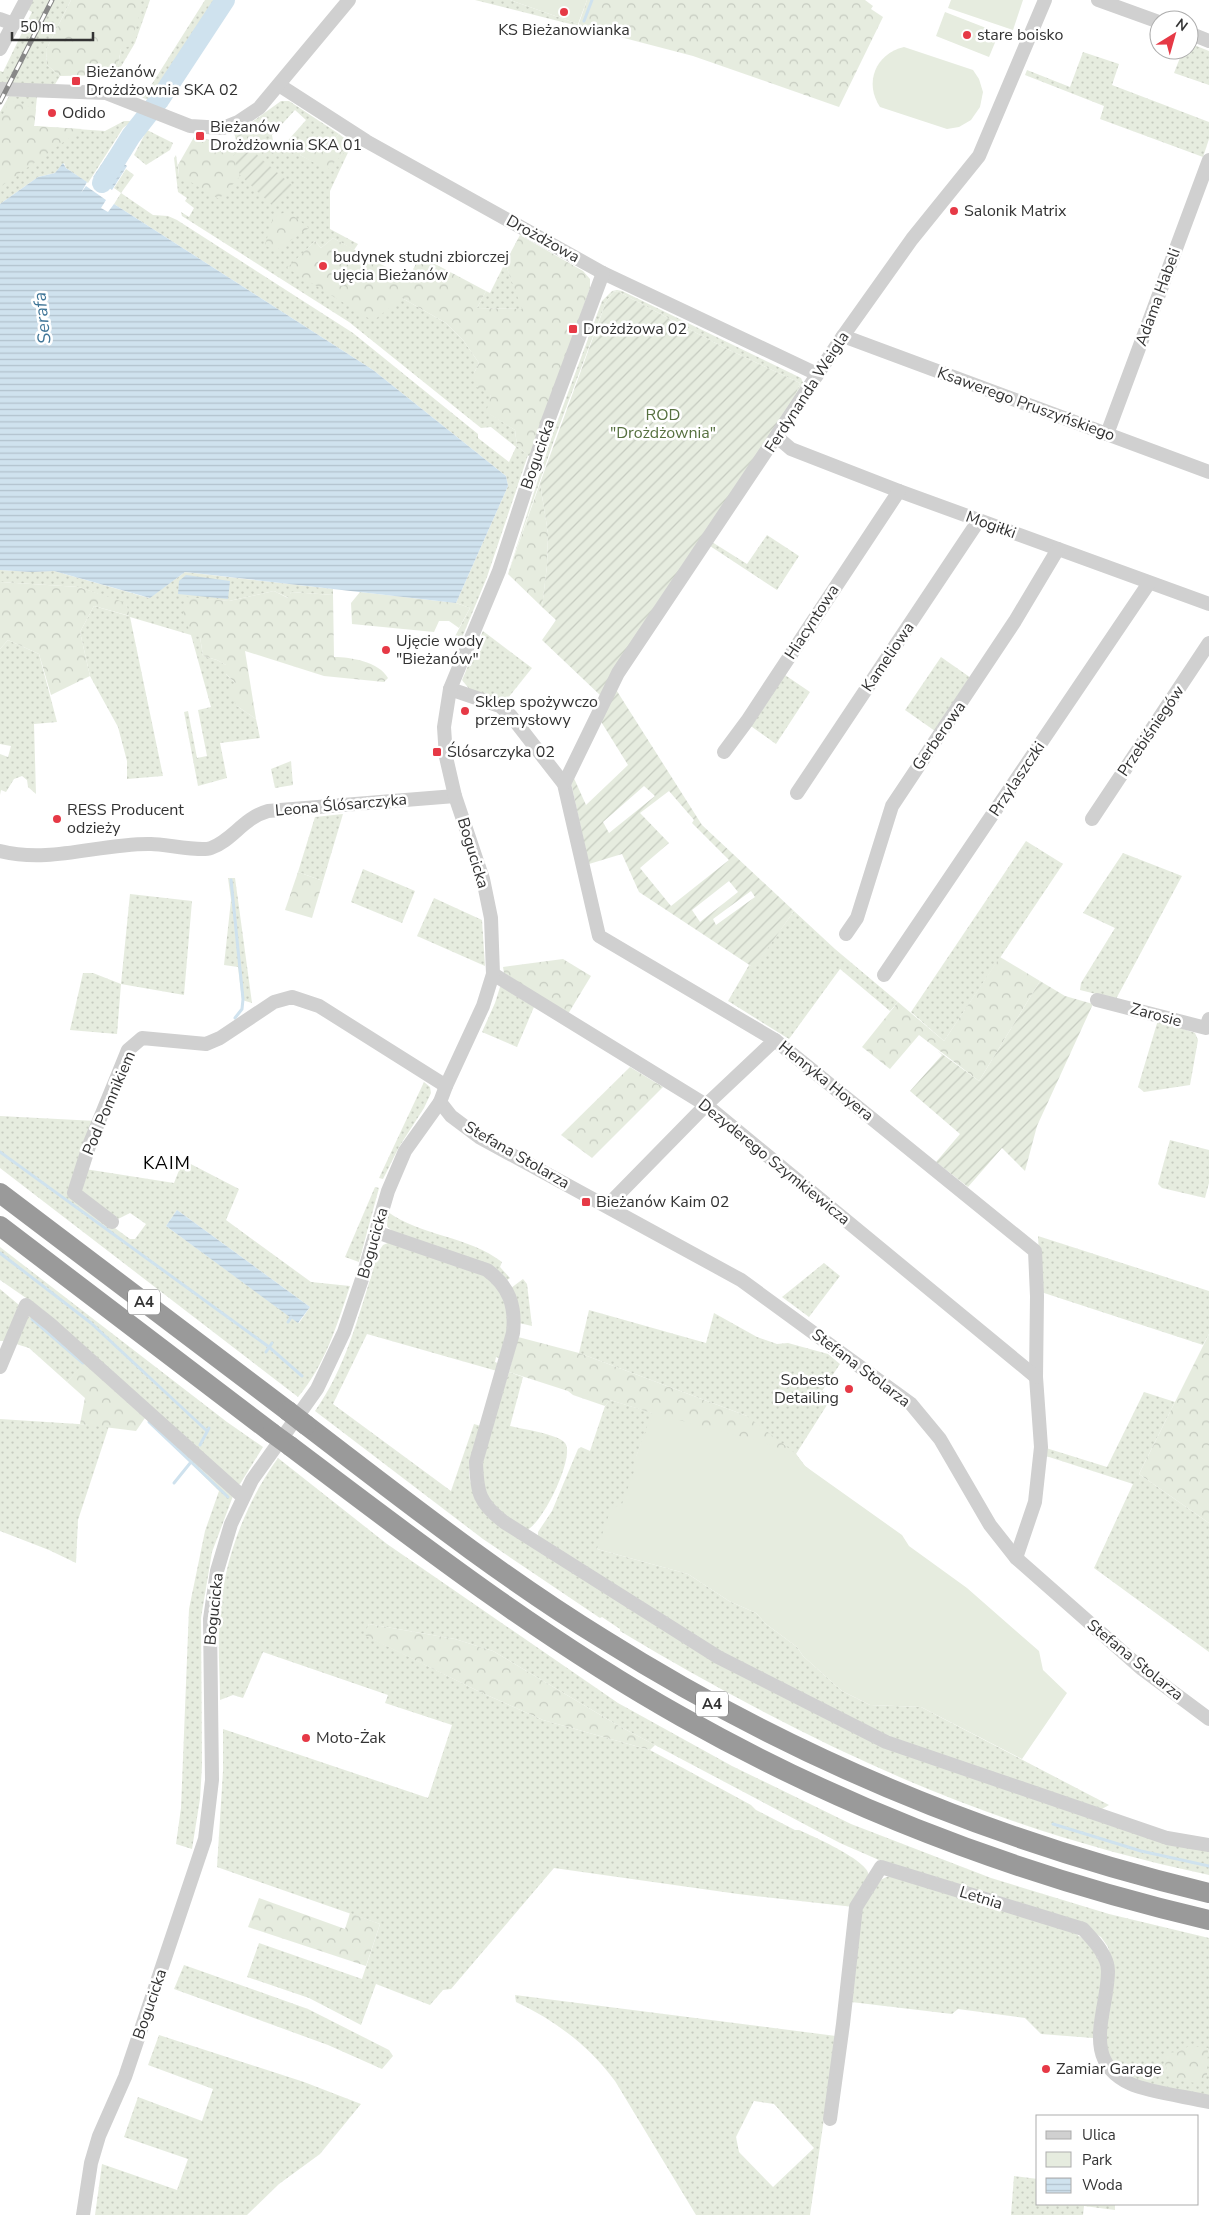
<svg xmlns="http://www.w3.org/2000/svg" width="1209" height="2215" viewBox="0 0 1209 2215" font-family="'Nunito Sans',sans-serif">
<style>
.grass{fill:url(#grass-dots);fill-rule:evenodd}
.forest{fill:url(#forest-crowns)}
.park{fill:#e6ecdf}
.garden{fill:url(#garden-furrows);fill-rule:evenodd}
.water{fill:url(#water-rules)}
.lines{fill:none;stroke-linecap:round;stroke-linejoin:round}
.stream{stroke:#cfe2ee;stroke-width:3}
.river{stroke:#cfe2ee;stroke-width:20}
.minor{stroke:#d0d0d0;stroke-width:14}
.highway{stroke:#9a9a9a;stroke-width:20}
.rail-casing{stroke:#888;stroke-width:5}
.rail{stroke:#fff;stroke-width:3;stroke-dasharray:9;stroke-linecap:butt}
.highway-bridge{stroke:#9a9a9a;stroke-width:20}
.poi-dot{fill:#e63946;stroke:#fff;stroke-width:2}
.labels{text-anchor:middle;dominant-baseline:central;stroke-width:5;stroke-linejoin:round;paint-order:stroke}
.shield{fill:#fff;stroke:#707070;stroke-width:1}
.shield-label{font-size:15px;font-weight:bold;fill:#333}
.poi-label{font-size:16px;fill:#333;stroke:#fff;text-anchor:start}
.street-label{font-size:16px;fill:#333;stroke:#fff}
.park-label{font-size:16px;fill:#56703f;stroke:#fff}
.water-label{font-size:18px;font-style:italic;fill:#3f7597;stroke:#fff}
.neighbourhood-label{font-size:18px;letter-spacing:1px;fill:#000;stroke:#fff}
</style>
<defs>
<pattern id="grass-dots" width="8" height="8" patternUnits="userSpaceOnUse" patternTransform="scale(1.25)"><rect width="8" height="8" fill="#e6ecdf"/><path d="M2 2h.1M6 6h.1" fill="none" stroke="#c6cbc0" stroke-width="1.8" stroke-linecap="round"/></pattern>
<pattern id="forest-crowns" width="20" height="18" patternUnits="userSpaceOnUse" patternTransform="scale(1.25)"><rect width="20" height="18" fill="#e6ecdf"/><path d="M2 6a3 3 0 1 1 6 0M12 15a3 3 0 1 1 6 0" fill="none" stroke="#c6cbc0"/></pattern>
<pattern id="garden-furrows" width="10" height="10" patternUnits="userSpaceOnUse" patternTransform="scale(1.25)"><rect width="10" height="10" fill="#e6ecdf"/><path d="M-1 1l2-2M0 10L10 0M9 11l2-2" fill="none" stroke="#c6cbc0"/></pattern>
<pattern id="water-rules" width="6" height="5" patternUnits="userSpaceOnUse" patternTransform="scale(1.25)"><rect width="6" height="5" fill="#cfe2ee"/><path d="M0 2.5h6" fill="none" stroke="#b2c2cd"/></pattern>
</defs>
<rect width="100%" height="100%" fill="#fff"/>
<g class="grass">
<polygon points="29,0 71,0 46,50 47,65 60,76 54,86 0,84 0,71 3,72 32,12 25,8"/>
<polygon points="141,0 150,0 135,43 116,75 121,49 141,10"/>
<polygon points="205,0 233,0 216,28 169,98 167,107 117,88 118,85 145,95"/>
<polygon points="475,0 510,0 578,24 578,26"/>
<polygon points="1189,43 1209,51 1209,85 1174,73 1183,50 1189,50"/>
<polygon points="1083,52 1119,64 1112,85 1209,122 1209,139 1203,157 1100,119 1104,106 1025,75 1027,70 1070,87"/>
<polygon points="9,96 37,97 34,126 105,131 124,121 132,121 123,128 88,183 66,168 64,163 55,173 38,177 0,204 0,112"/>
<path d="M281,101H289L339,134L323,149L313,139L300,155L327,169L352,144L330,191V229L358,244L354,250L333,238L321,248L315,241L288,268L402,298L446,323L463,340L479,363L474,373L491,396L487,412L515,430L517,446L528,455L487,577L459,645L452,642L470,608L456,603L508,486L506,476L373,370L114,204L121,193L114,188L126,169L134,175L121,193L153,215L168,216L177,220L353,333L478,434V438L509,462L516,447L491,427L481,428L349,322L182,216L181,212L189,217L194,208L185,201L187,198L178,192L174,158L176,155L179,175L250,164L272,142L248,141L242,129ZM295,110L306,120L284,145L291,150L273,141L272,135Z"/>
<polygon points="147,130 173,143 170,150 146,165 134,155"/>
<polygon points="505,263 523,309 477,308 486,291 490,293"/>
<polygon points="617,290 622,291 801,378 804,385 785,422 800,383 723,347 617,291 613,292 606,302 554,440 508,574 552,436 602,301 612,291"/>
<polygon points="767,535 799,556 777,590 710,546 712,542 747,564"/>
<polygon points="0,570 31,572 54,571 149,598 185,572 333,589 333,595 291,592 289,598 274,591 229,601 186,598 200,637 203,656 217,660 226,665 226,674 235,683 237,706 256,719 260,738 220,743 227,778 198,786 184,712 188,711 197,758 207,756 198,710 211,707 191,635 130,617 163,776 127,779 127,761 118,727 90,676 80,632 94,606 129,616 126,604 79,587 0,582"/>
<polygon points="483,631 532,668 504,703 470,690 462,680"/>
<polygon points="8,640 39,654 57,722 34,724 36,794 28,787 27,780 22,776 14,779 6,792 1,790 0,795 0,754 8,757 11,746 0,744 0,649"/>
<polygon points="941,657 971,678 935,731 905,710"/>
<polygon points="782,673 810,692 776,744 748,724 767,697 771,697"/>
<polygon points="291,761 293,785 275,788 271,769"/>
<polygon points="343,814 323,881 298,872 315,817"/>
<polygon points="1026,841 1063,864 944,1041 911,1012"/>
<polygon points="1123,853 1182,876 1116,999 1080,990 1081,983 1115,928 1083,913"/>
<polygon points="363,869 415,891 402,923 351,902"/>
<polygon points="228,878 235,878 252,1003 242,1000 238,967 224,965 231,900"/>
<polygon points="130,894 192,901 184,995 121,984 117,1034 70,1030 83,973 93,973 121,984"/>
<polygon points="434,898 482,920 485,966 417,936"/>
<polygon points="794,911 835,949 898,1002 890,1011 840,969 789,1039 728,1001 749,965 754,967"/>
<polygon points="500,987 502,987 534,1007 517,1047 482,1032 495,1003"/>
<polygon points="1158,1020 1195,1033 1198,1040 1190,1085 1144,1092 1138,1087"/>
<polygon points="424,1082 430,1087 431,1093 424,1108 399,1147 383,1179 379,1178"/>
<path d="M0,1116L96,1121L68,1194L130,1239H135L146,1224L130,1213L116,1220L77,1191L85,1169L174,1183L183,1160L239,1189L226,1220L311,1282L350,1286C337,1325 325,1365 298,1397L0,1168ZM177,1210L310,1307L299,1323L166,1226Z"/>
<polygon points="1170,1140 1209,1150 1209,1183 1205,1198 1162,1188 1158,1184"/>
<polygon points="375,1187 379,1188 359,1262 345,1257"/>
<path d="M388,1212C421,1236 468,1236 502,1262L500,1267L510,1278L506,1281L392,1231L387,1226Z"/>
<polygon points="1038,1236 1209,1291 1209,1334 1203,1345 1041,1292"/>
<path d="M390,1242L483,1273L503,1292L510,1323L502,1359L496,1357L495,1362L500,1364L497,1371L367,1334L333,1404L451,1491L474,1424L481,1426L469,1471L470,1481L493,1521L886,1746L1209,1848V1875C1143,1861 1077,1843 1013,1821C875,1774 744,1705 620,1631V1629L602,1617L600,1618L483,1539L315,1411C349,1363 361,1305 379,1251L383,1245Z"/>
<polygon points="0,1247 227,1422 263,1447 240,1484 236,1484 42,1309 0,1280"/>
<polygon points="824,1263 840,1276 809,1317 782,1297"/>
<polygon points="523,1279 527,1284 532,1326 519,1323 511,1288"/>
<polygon points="0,1289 19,1305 8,1341 0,1341"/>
<polygon points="589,1310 706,1343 714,1313 757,1337 777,1344 788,1343 828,1354 840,1364 822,1391 832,1397 796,1454 805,1466 810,1470 622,1504 597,1549 688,1574 729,1601 756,1613 766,1624 797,1647 803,1656 842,1691 870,1705 921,1707 1109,1805 1100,1810 880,1736 720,1654 538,1537 538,1532 552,1511 578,1449 581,1447 590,1451 605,1406 610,1400 653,1413 636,1457 747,1416 579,1353"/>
<polygon points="35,1316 196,1459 207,1474 233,1496 212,1552 201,1618 202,1766 200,1799 192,1849 176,1844 181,1808 189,1609 205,1531 219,1491 145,1418 84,1364 67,1382 29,1348 13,1343 26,1317"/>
<path d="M509,1372L523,1377L510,1426C522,1429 558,1434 565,1443C576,1455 541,1529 524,1531L488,1500L479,1464Z"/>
<polygon points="1144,1392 1175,1402 1139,1474 1209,1523 1209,1652 1094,1568 1133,1484 1046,1456 1046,1448 1107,1467"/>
<polygon points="0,1419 109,1426 78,1520 76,1563 49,1550 0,1531"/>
<path d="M278,1458L387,1544L618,1703L732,1766L851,1824L991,1878L1109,1914L1209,1938V2098L1133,2081L1113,2066L1104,2046L1113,1965L1108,1947L1101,1937L1086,1928L1044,1912L879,1860L840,1843L619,1726L493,1651L455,1639L369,1624L365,1635L480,1692L543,1720L650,1750L751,1805L756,1810L795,1830H799C812,1836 870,1861 869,1876C868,1886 858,1898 854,1907L738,1894L554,1868L451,1989L443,1990L430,2005L376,1984L361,2025L309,1998L247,1977L259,1943L362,1979L380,1924L217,1867L223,1771V1729L428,1798L452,1725L385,1703L388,1695L263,1652L243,1698L233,1695L220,1700C220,1676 218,1652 219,1627C221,1568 243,1506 278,1458Z"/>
<path d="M891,1875L1075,1933C1080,1937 1087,1941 1091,1946C1112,1971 1098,2009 1093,2038L1041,2034L1025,2018L958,2009L952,2014L851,2002L862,1903L878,1881Z"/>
<polygon points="184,1965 308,2009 389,2050 393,2056 382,2069 328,2045 174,1989"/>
<path d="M515,1995L836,2036L810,2215H696L615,2081C589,2046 555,2020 516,2002ZM754,2101L774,2104L814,2148L773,2187L739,2152L736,2137Z"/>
<polygon points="159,2035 304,2082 361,2104 320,2154 279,2184 247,2215 95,2215 102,2164 177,2190 188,2159 124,2137 138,2097 202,2121 213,2089 148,2065"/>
<polygon points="1014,2176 1038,2179 1038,2204 1115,2204 1115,2210 1084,2206 1083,2215 1011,2215"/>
</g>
<g class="forest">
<polygon points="71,0 141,0 141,10 130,46 121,49 116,75 60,76 47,65 46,50"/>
<polygon points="587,0 865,0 873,6 871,9 883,17 839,107 693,56 578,26"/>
<polygon points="10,100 36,109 34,126 82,129 0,187 0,120"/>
<polygon points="339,134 352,144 327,170 300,155 313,138 323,149"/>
<polygon points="194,137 210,140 273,141 219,199 179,175 178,165"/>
<polygon points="287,211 309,228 275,251 265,245 273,218"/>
<polygon points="520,235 583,271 590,279 590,288 530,457 517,446 515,430 486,412 491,396 475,386 474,373 479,363 463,340 446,323 402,298 373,321 287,268 315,241 321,248 333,238 408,279 420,256 486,291 477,308 522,309 505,263"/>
<polygon points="540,483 548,533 547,566 542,607 508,574"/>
<polygon points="0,582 79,587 126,603 130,616 94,606 80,632 90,676 51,695 39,654 8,640 0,649"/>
<path d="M274,591L288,598L291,592L333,595L334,657C351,657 379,662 388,678L384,682L324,676L245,651L256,719L237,706L230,693L235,683L226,674V665L217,660L203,656L200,637L191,635L183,612L186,597L229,601Z"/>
<polygon points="360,592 456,603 470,608 459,628 449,621 439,621 434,632 352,624 351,603"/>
<polygon points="298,872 323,881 312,918 285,910"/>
<polygon points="1000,957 1040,981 979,1081 919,1035 890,1069 862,1047 898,1002 944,1041"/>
<polygon points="563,959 591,976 568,1014 504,973 503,967"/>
<polygon points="630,1067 663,1087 592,1158 561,1135"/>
<polygon points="1209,1334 1209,1523 1139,1474"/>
<polygon points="518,1337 579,1353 747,1416 796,1454 635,1469 636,1457 652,1413 610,1400 605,1406 573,1395 568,1391 509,1372"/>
<polygon points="84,1363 145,1418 136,1431 80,1424 85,1398 67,1382"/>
<polygon points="369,1624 455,1639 493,1651 619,1726 655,1745 650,1750 543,1720 480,1692 364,1635"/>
<polygon points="259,1898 345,1929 350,1913 380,1924 366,1966 248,1927"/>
<path d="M1189,2046L1208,2048L1207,2076L1195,2083C1172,2079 1166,2079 1164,2053L1178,2052Z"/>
</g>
<g class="park">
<polygon points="510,0 587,0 578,24"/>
<polygon points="951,0 1023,0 1013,30 948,8"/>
<polygon points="945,12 999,33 989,57 936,36"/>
<path d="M904,47L973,70L979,79L983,92L980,107L971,120L959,127L947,129L880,107C864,83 875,54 904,47Z"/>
<polygon points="653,1413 761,1442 796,1454 805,1466 902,1535 909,1546 967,1588 1039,1651 1043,1670 1067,1693 1022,1759 921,1707 870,1705 842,1691 803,1656 797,1647 766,1624 756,1613 729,1601 688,1574 597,1549 611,1509 622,1504 635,1469 636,1457"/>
</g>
<g class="garden">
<polygon points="242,129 258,156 293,186 274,207 240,175 233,156 239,150 234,133"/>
<polygon points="617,291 723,347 800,383 792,404 601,696 542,640 556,620 542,607 547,566 548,533 540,483 606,302 613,292"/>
<path d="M615,688L702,825L794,911L754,968L639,892L622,854L589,864L571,783L573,776L586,805L628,765L600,720ZM644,786L655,796L609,833L603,822ZM669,791L694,820L692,823L729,860L671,906L640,868L669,843L640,813ZM729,881L738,892L700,922L692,910ZM751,891L755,897L716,925L713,919Z"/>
<polygon points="1040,981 1065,996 1093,1004 1037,1126 1025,1171 1002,1148 968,1187 936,1162 960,1134 910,1091 942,1055 938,1051 979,1081"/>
</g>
<g class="water">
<polygon points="109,153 127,166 112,190 93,177"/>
<polygon points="63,163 66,168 87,182 81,193 86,186 106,200 101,208 108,212 114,204 373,370 506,476 508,486 456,603 185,572 150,598 54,571 31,572 0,570 0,204 38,177 55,173"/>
<polygon points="186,575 230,581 228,599 178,594 179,581"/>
<polygon points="177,1210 310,1307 298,1323 166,1226"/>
</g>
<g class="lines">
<g class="stream">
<polyline points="584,21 592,0"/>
<polyline points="231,880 243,999 242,1009 235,1018"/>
<polyline points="0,1152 269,1347 302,1376"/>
<polyline points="0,1253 91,1323 207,1431"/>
<polyline points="32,1319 83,1363"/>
<polyline points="288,1322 291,1317"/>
<polyline points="266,1352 272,1343"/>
<polyline points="149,1422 228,1497"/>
<polyline points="200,1445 209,1428"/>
<polyline points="174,1483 191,1462"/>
<polyline points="1053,1824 1141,1851 1209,1866"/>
</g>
<polyline class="river" points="102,183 131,136 160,99 225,0"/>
<g class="minor">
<polyline points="1098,0 1159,22"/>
<polyline points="0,19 14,24"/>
<polyline points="1189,33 1209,41"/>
<polyline points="0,49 26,0"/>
<polyline points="279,85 366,141 603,273 817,374"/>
<polyline points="0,89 106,93 190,126 223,128 238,122 259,108 349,0"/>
<polyline points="843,336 1209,472"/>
<polyline points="1107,434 1209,160"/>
<polyline points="777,437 791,449 899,491 1209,604"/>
<polyline points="450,689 500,706 511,716 564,784 599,936 775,1040 1035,1251 1037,1296 1036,1377 1041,1447 1035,1502 1016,1558"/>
<polyline points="724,752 747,721 899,491"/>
<polyline points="564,784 618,673 843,336 912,239 979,156 1045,0"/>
<polyline points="797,793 975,526 977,520"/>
<polyline points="1092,819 1209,643"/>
<path d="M0,851C51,864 100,843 151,844C165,844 200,852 211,848C233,840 243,818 268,811L455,796"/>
<polyline points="846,934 857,918 892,806 1015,621 1058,549"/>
<polyline points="493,974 706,1105 1036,1377"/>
<polyline points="884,975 1149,583"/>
<polyline points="1097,1000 1206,1028 1209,1019"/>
<polyline points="440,1102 451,1116 479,1137 741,1280 911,1404 940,1439 990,1525 1016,1558 1142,1669 1209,1719"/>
<polyline points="607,1206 706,1105 775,1040"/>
<polyline points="112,1222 74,1193 90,1143 128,1050 142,1038 206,1044 220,1038 274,1002 292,997 319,1006 446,1086"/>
<path d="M376,1232L487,1270C509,1286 516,1306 513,1333L476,1462C477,1493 479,1503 504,1522L718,1657L886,1742L1167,1838L1209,1845"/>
<polyline points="0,1367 26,1305 50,1324 243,1497"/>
<path d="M830,2119L843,2024L856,1907L881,1867L1083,1929C1093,1940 1108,1955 1108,1971C1108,2012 1079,2060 1131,2084C1148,2092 1188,2097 1209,2102"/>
<polyline points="83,2215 91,2163 99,2136 125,2077 205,1839 212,1780 210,1619 217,1571 231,1524 252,1480 317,1389 344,1332 362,1279 388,1191 405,1151 440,1102 446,1086 483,1006 493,974 491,918 483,879 455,796 446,757 444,727 450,689 499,571 548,421 603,273"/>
</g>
<g class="highway">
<polyline points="0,1193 288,1411"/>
<polyline points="0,1226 272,1433"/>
<path d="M306,1425C403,1499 499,1575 603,1639C792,1758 992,1841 1209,1893"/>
<path d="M290,1446C417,1542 543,1639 682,1717C847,1810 1025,1877 1209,1920"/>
</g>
<g class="rail-casing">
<polyline id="rail" points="0,102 52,0"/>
</g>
<use href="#rail" class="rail"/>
<g class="highway-bridge">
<polyline points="288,1411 306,1425"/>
<polyline points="272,1433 290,1446"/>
</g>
</g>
<g class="poi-dot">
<circle cx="564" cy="12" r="5"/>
<circle cx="967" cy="35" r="5"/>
<rect x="71" y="76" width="10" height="10" rx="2.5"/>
<circle cx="52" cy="113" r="5"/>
<rect x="195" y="131" width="10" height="10" rx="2.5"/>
<circle cx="954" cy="211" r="5"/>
<circle cx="323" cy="266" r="5"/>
<rect x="568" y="324" width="10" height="10" rx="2.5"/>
<circle cx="386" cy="650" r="5"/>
<circle cx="465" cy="711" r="5"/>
<rect x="432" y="747" width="10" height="10" rx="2.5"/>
<circle cx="57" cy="819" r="5"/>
<rect x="581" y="1197" width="10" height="10" rx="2.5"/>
<circle cx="849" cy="1389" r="5"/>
<circle cx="306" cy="1738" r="5"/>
<circle cx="1046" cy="2069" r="5"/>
</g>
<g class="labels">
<g class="shield">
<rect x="128" y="1289.5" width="32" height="25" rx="4"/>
<rect x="696" y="1691.5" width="32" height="25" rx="4"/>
</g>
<g class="shield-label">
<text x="144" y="1302">A4</text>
<text x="712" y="1704">A4</text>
</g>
<g class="poi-label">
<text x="564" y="30" text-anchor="middle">KS Bieżanowianka</text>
<text x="977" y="35">stare boisko</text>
<text x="86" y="72">Bieżanów<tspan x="86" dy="18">Drożdżownia SKA 02</tspan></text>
<text x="62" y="113">Odido</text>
<text x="210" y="127">Bieżanów<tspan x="210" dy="18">Drożdżownia SKA 01</tspan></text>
<text x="964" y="211">Salonik Matrix</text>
<text x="333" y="257">budynek studni zbiorczej<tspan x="333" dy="18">ujęcia Bieżanów</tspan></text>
<text x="583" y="329">Drożdżowa 02</text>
<text x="396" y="641">Ujęcie wody<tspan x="396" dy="18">"Bieżanów"</tspan></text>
<text x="475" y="702">Sklep spożywczo<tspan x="475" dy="18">przemysłowy</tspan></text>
<text x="447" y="752">Ślósarczyka 02</text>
<text x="67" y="810">RESS Producent<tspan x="67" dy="18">odzieży</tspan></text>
<text x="596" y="1202">Bieżanów Kaim 02</text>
<text x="839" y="1380" text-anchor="end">Sobesto<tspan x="839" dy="18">Detailing</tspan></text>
<text x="316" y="1738">Moto-Żak</text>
<text x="1056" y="2069">Zamiar Garage</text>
</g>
<g class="street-label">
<text transform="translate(543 239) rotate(29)">Drożdżowa</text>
<text transform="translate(1158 297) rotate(-70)">Adama Habeli</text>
<text transform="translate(807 392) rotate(-57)">Ferdynanda Weigla</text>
<text transform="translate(1026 404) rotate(20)">Ksawerego Pruszyńskiego</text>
<text transform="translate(538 454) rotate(-71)">Bogucicka</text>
<text transform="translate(991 525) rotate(20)">Mogiłki</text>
<text transform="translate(812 622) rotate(-57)">Hiacyntowa</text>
<text transform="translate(888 657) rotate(-56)">Kameliowa</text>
<text transform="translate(1151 731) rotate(-56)">Przebiśniegów</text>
<text transform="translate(939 736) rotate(-55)">Gerberowa</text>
<text transform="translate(1017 779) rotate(-56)">Przylaszczki</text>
<text transform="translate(341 805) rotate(-5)">Leona Ślósarczyka</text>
<text transform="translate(473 853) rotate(73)">Bogucicka</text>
<text transform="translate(1156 1015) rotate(15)">Zarosie</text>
<text transform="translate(826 1081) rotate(39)">Henryka Hoyera</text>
<text transform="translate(109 1103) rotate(-67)">Pod Pomnikiem</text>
<text transform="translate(517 1155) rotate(30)">Stefana Stolarza</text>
<text transform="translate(774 1162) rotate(39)">Dezyderego Szymkiewicza</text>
<text transform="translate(373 1243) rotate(-74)">Bogucicka</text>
<text transform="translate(861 1368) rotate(37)">Stefana Stolarza</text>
<text transform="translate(214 1609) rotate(-84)">Bogucicka</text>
<text transform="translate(1135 1660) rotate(39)">Stefana Stolarza</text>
<text transform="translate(981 1898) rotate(17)">Letnia</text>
<text transform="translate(150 2004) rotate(-71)">Bogucicka</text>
</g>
<g class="park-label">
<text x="663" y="415">ROD<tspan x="663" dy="18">"Drożdżownia"</tspan></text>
</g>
<g class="water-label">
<text transform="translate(42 318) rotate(-96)">Serafa</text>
</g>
<g class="neighbourhood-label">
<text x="167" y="1163">KAIM</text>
</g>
</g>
<rect x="1036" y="2115" width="162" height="90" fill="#ffffff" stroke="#adadad"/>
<rect x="1046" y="2131" width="25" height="8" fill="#d0d0d0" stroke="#adadad"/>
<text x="1082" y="2140" font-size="15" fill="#333333">Ulica</text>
<rect x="1046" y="2152" width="25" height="15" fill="#e6ecdf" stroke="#adadad"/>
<text x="1082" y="2165" font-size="15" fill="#333333">Park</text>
<rect x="1046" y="2178" width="25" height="15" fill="url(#water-rules)" stroke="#adadad"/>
<text x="1082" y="2190" font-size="15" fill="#333333">Woda</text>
<g transform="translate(1174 35) rotate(37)"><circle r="24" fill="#ffffff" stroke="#adadad"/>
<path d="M0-4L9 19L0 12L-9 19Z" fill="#e63946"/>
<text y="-8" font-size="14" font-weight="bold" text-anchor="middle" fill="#333333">N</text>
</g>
<path d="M12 32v8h81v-8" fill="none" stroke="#333333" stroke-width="2.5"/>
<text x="20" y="32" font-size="15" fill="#333333" stroke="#ffffff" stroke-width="4" paint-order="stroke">50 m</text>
</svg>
